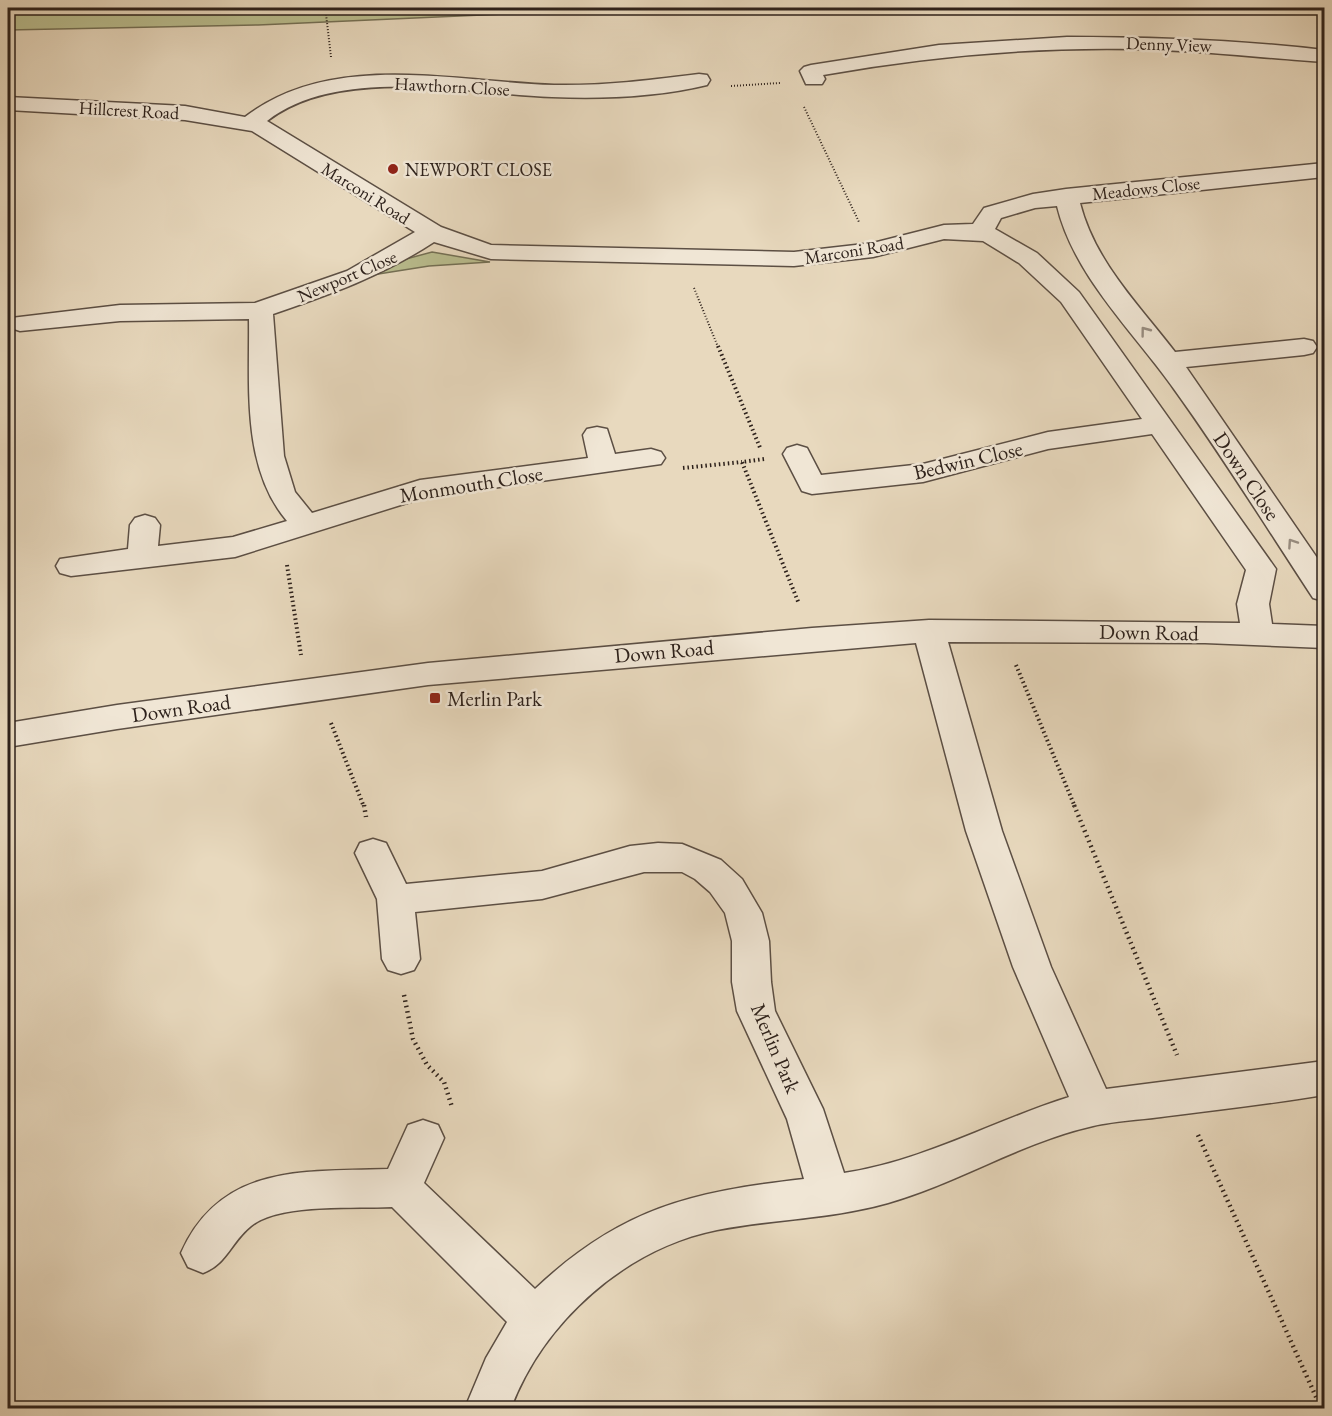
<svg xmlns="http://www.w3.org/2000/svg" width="1332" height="1416" viewBox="0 0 1332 1416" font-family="'EB Garamond',serif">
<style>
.green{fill:#babe8f;stroke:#747055;stroke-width:1.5}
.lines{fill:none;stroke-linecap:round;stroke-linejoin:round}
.minor-casing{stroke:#5c4f44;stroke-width:3}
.path-far2{stroke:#2d211b;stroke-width:2;stroke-dasharray:1 2;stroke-linecap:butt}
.path-far1{stroke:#2d211b;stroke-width:4;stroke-dasharray:1.5 3;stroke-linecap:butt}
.path{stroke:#2d211b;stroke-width:4.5;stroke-dasharray:1.5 4;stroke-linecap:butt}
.minor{fill:#f0e6d5;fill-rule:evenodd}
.oneway{stroke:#988d81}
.poi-dot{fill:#8f2418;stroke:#f0e6d5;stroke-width:2}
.labels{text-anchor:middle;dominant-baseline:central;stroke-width:5;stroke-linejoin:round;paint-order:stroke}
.far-street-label{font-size:18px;fill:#2d211b;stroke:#f0e6d5}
.far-poi-label{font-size:18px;fill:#2d211b;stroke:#f0e6d5;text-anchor:start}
.street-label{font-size:21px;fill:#2d211b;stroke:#f0e6d5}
.poi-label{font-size:21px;fill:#2d211b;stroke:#f0e6d5;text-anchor:start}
</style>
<rect width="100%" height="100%" fill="#e8d9be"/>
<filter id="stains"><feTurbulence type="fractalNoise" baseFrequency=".00333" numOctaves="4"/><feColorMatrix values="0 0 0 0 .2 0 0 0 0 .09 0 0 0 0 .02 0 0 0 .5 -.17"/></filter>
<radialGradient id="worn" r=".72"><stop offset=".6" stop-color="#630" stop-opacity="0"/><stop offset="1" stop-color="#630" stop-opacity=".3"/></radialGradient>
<g class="green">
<polygon points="8,8 639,8 258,25 8,30"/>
<polygon points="432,252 490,262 429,266 372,275 406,259"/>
</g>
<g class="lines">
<g class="minor-casing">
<g id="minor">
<path d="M1067,37C1153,37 1239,40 1324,50V62C1261,58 1197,50 1133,49C1029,47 925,57 823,75L825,79L822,84H806L800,71L804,67L811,65L939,45Z"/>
<path d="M699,74L707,75L710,80L707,85C658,97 602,99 552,97C467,94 339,65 267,121L441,227L491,245L794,252L873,243L944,225L973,224L984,208L1033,194L1066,189L1324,163V177L1080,203C1095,262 1139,305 1175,352L1304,339L1313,341L1317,347L1313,353L1304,355L1186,367L1324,568V601L1313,598C1267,528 1223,457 1174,389C1133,331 1074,276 1057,206L1035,208L1001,218L995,229L1037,253L1079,292L1276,569L1269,604L1272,624L1324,626V648L1205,643L948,642L1002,831L1051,967L1106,1089L1324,1061V1095C1270,1104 1216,1110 1161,1117C1139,1120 1115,1121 1093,1126C1022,1142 958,1183 888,1203C832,1219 773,1219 717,1230C626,1248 543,1322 511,1408H465L486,1358L507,1322L392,1207C355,1209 280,1203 251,1226C231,1242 227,1264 203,1273L188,1267L181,1253C221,1163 305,1172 388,1169L408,1125L423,1120L438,1125L444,1138L424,1183L535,1289C621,1208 691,1192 804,1179L787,1119L737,1011L732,982V941L725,913L710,892L695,879L682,872H644L542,899L415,912L420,959L414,970L401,974L388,970L382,959L377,899L355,853L360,843L373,839L386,843L406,884L542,871L630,846L658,843L682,844L721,860L742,879L762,913L769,941L771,982L775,1011L823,1109L844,1173C924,1161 993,1121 1069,1097L1013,967L966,831L916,643L428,685L117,729L8,747V723L117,705L428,663L812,628L929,620L1240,623L1237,604L1246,570L1152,434L1048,449L923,482L812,494L802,491L783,454L787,448L797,445L807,448L821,475L923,464L1048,432L1142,419L1061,302L1019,263L983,241L944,239L873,257L794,266L491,259L434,242C382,276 331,294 273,314L284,456L295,492L312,513L420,480L588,458L583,435L587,429L597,427L607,429L615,454L651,449L661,452L665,458L661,464L423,498L235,557L71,576L60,573L56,566L60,559L128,549L130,525L135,518L145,515L155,518L160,525L158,546L233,537L287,521C241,467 250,385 249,319L120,321L20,331L11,328L8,324L11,318L120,305L255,303L347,271L415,232L252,131L185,120L8,110V97L185,106L245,117C332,50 454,82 554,85C603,86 651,80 699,74Z"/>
</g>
</g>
<g class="path-far2">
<polyline points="331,57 326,14 347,8"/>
<polyline points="731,86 780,83"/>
<polyline points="804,107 859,222"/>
<polyline points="694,288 718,347"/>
</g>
<g class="path-far1">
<polyline points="718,346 761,450"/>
<polyline points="764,459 742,462 799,604"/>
<polyline points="683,468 742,462"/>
<polyline points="287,565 301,655"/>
<polyline points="1016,665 1075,807"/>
<polyline points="331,723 364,807"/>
</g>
<g class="path">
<polyline points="364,805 366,817"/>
<polyline points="1074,805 1177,1055"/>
<polyline points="404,995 413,1039 427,1065 444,1082 452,1107"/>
<polyline points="1198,1135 1321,1408"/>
</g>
<use href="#minor" class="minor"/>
</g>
<defs><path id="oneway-chevron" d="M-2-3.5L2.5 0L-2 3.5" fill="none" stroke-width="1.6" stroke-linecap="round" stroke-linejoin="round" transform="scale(1.5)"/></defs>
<g class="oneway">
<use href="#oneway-chevron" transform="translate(1145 331) rotate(-127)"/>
<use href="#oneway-chevron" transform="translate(1292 543) rotate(-124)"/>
</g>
<g class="poi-dot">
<circle cx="393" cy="169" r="6"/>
<rect x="429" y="692" width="12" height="12" rx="3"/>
</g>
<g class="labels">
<g class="far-street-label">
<text transform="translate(1169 44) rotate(2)">Denny View</text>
<text transform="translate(452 86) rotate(3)">Hawthorn Close</text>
<text transform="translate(129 110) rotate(3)">Hillcrest Road</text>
<text transform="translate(1146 188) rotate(-6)">Meadows Close</text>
<text transform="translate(366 193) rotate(32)">Marconi Road</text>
<text transform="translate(854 250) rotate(-9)">Marconi Road</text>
<text transform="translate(347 276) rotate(-23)">Newport Close</text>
</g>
<g class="far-poi-label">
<text x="405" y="169">NEWPORT CLOSE</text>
</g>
<g class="street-label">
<text transform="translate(968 460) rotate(-13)">Bedwin Close</text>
<text transform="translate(1247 476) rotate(56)">Down Close</text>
<text transform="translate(471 484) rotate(-9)">Monmouth Close</text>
<text transform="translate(1149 632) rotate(1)">Down Road</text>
<text transform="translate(664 651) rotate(-5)">Down Road</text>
<text transform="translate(181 708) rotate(-8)">Down Road</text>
<text transform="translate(776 1048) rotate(67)">Merlin Park</text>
</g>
<g class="poi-label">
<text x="447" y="698">Merlin Park</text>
</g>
</g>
<rect width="1332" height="1416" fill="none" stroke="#e8d9be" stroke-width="30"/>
<rect x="9" y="9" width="1314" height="1398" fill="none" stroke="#2d211b" stroke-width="3"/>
<rect x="15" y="15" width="1302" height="1386" fill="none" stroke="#2d211b" stroke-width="1.5"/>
<rect width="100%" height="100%" filter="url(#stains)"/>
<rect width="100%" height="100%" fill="url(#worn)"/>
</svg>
